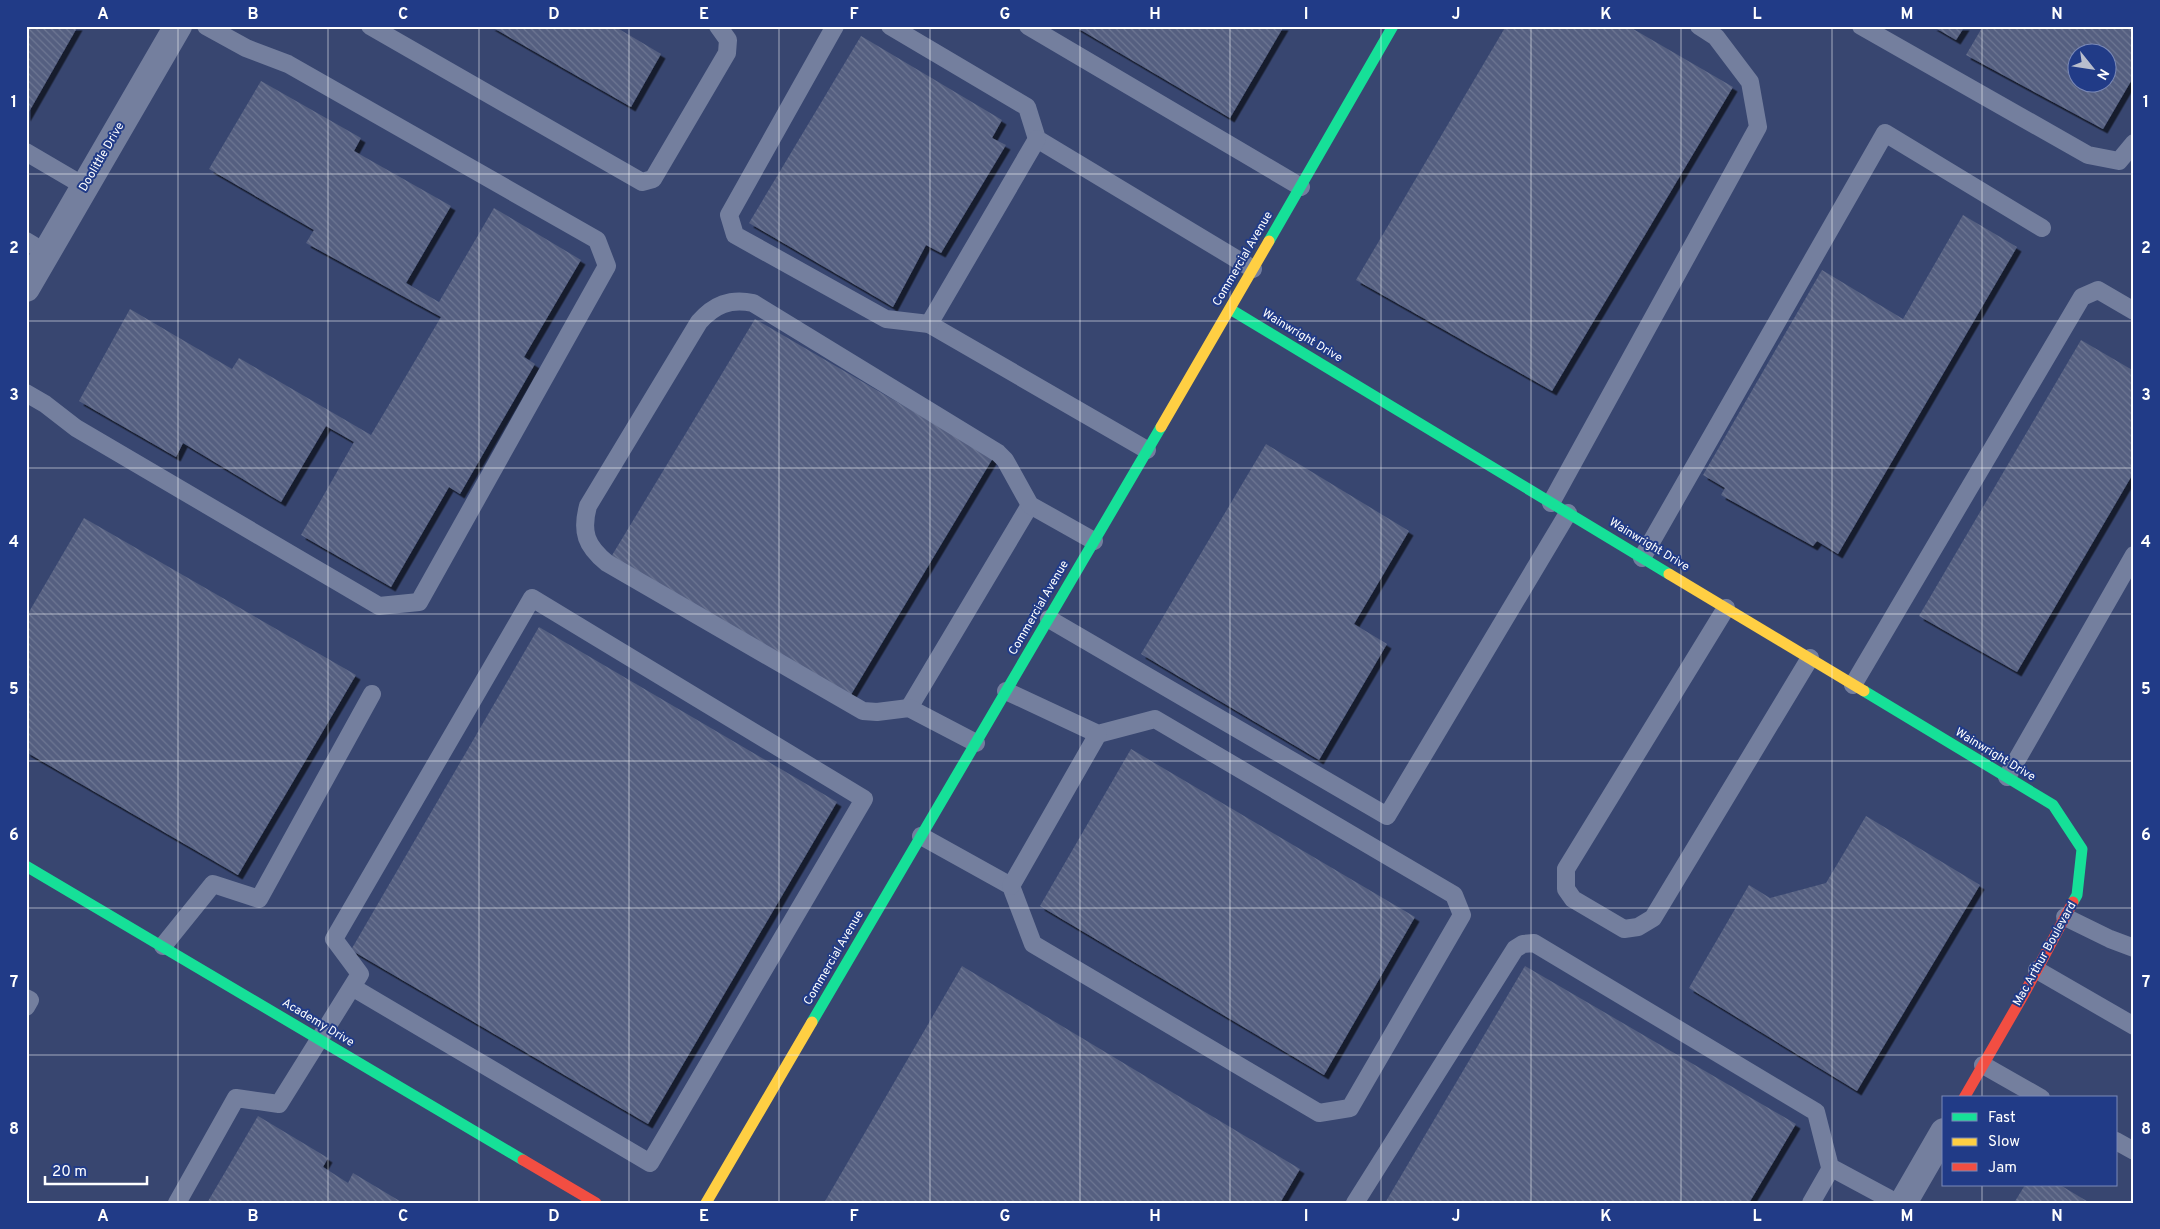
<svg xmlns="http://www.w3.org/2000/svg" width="2160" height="1229" viewBox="0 0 2160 1229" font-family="Overpass,sans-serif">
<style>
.building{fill:url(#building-back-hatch);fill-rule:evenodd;filter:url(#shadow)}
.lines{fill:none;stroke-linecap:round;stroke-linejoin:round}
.lane{stroke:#747f9e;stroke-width:18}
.street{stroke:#747f9e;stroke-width:28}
.fast{stroke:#16e098;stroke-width:11}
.slow{stroke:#ffcf43;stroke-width:11}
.jam{stroke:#f24e42;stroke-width:11}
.grid{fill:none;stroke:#fff;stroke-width:1;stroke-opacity:0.55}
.labels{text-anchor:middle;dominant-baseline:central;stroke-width:4;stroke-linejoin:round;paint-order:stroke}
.street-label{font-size:12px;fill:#fff;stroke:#213b87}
.neatline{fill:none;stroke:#fff;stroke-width:2}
.grid-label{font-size:16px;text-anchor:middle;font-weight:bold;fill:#fff}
</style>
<defs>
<pattern id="building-back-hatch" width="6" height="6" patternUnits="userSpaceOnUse" patternTransform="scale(1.25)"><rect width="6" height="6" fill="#545f80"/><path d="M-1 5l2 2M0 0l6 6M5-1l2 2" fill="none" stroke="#6e7793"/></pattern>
<filter id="shadow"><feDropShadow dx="4.5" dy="4.5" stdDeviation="0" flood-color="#0009"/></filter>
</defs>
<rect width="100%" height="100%" fill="#384670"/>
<g class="building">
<polygon points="26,26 78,26 26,117"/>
<polygon points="490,26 614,26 661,54 631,107"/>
<polygon points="1074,26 1284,26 1230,118"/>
<polygon points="1506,26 1628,26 1733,87 1552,391 1356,280"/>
<polygon points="1932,26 1965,26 1956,40"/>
<path d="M1983,26H2134V76L2103,129L1966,55ZM2078,52H2108V82H2078Z"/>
<polygon points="861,36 1002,120 992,138 1006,145 941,253 926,245 893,307 749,223"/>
<polygon points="261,81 361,138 354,151 451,206 406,283 439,302 494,208 581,260 524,357 535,364 460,494 449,487 391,587 301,535 354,442 326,426 281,502 183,443 176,457 79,401 130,309 232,369 239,358 371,435 441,317 306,243 314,230 209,169"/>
<polygon points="1963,215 2017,247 1838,554 1817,541 1813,546 1721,495 1725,488 1703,475 1822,270 1903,319"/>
<polygon points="755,319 993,458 849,698 611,557"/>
<polygon points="2081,340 2134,371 2134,472 2017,672 1919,616"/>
<polygon points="1266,444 1409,531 1354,624 1387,644 1319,760 1141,654"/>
<polygon points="84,518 356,675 238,875 26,752 26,617"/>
<polygon points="539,627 837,802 648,1124 351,950"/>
<polygon points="1131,749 1415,917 1324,1075 1040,906"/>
<polygon points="1866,816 1980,885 1857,1091 1689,988 1749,885 1770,898 1826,883"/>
<polygon points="962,966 1300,1169 1280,1203 824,1203"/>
<polygon points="1525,966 1796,1124 1749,1203 1385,1203"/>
<polygon points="258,1116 328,1158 323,1167 348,1183 353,1173 403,1203 207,1203"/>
<polygon points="2025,1185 2060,1185 2090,1203 2014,1203"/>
</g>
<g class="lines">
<g class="lane">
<polyline points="370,26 642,182 653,179 727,53 728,40 718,26"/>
<polyline points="835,26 729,215 735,235 886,319 929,324 1147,450"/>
<polyline points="890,26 1027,107 1037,139 1253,269"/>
<polyline points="1028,26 1301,187"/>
<polyline points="1861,26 2088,155 2119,161 2134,143"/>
<polyline points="26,152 84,186"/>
<polyline points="26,241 46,253"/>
<polyline points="929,324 1037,139"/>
<polyline points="26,393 45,404 76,428 379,606 419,602 607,266 597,240 288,64 246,48 206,26"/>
<polyline points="1551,503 1758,127 1750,82 1716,37 1699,26"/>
<polyline points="1642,558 1885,133 2042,228"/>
<polyline points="1726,608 1566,869 1566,889 1573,899 1624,929 1638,927 1653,918 1810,658"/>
<polyline points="1049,619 1387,816 1568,513"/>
<polyline points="1853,685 2082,297 2098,290 2134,311"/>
<polyline points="909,708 1030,505"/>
<path d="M976,743L909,708L877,712L863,711L607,563C586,546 581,532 588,506L699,322C714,305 730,298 753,303L998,453L1005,460L1030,505L1094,541"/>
<polyline points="2007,777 2134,555"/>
<polyline points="921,836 1011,886 1033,944 1319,1113 1350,1108 1462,915 1454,895 1155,719 1098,734 1006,691"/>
<polyline points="1011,886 1098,734"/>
<polyline points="2065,917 2110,939 2134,948"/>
<polyline points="163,946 213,884 259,899 372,694"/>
<polyline points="2037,970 2134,1026"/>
<polyline points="26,998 30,1000 26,1007"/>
<polyline points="1983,1065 2041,1098"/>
<polyline points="2116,1141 2134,1151"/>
<path d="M177,1203L236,1098L279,1104C306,1061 333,1017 360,974L334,939L532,598L864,799L650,1163L352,987"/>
<polyline points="1355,1203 1515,949 1523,944 1534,943 1816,1112 1830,1167 1897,1203"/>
<polyline points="1811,1203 1831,1168"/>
</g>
<g class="street">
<polyline points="26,288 178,26"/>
<polyline points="1903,1203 1944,1132"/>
</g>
<g class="fast">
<polyline points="1269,241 1393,26"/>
<polyline points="1230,309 1669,574"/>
<polyline points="1864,691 2053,805 2082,849 2077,895 2073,902"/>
<polyline points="26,866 523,1160"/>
<polyline points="812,1022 1161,427"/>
</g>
<g class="slow">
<polyline points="1161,427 1269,241"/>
<polyline points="1669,574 1864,691"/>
<polyline points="706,1203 812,1022"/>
</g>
<g class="jam">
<polyline points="1964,1098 2024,994 2073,902"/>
<polyline points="523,1160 596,1203"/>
</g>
</g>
<path class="grid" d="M178,26V1203M328,26V1203M479,26V1203M629,26V1203M779,26V1203M930,26V1203M1080,26V1203M1230,26V1203M1381,26V1203M1531,26V1203M1681,26V1203M1832,26V1203M1982,26V1098M26,174H2134M26,321H2134M26,468H2134M26,614H2134M26,761H2134M26,908H2134M26,1055H2134M1982,1185V1203"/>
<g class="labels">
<g class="street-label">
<text transform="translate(102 157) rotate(-60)">Doolittle Drive</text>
<text transform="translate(1243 259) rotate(-60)">Commercial Avenue</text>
<text transform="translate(1302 336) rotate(31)">Wainwright Drive</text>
<text transform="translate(1649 545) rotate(31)">Wainwright Drive</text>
<text transform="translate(1039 608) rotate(-60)">Commercial Avenue</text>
<text transform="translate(1995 755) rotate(31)">Wainwright Drive</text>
<text transform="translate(2045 954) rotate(-61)">Mac Arthur Boulevard</text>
<text transform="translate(834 958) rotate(-60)">Commercial Avenue</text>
<text transform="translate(318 1023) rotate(31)">Academy Drive</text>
</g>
</g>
<rect width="2160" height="1229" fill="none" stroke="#213b87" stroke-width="55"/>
<rect x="1942" y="1096" width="175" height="90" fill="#213b87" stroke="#7a89b7"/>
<rect x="1952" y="1113" width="25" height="8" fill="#16e098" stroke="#7a89b7"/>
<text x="1988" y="1122" font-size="15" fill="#ffffff">Fast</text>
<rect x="1952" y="1138" width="25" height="8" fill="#ffcf43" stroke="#7a89b7"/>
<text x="1988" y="1146" font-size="15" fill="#ffffff">Slow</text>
<rect x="1952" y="1163" width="25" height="8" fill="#f24e42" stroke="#7a89b7"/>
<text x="1988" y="1172" font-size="15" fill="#ffffff">Jam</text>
<g transform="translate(2092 68) rotate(120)"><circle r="24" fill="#213b87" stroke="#7a89b7"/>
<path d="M0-4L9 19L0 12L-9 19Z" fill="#b9becd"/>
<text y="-8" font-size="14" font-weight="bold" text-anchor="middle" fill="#ffffff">N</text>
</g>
<path d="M45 1176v8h102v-8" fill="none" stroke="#ffffff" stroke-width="2.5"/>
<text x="52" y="1176" font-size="15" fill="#ffffff" stroke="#213b87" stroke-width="4" paint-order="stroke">20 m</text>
<rect x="28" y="28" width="2104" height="1174" class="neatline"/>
<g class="grid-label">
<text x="103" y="19">A</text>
<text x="253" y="19">B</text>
<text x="403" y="19">C</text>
<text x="554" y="19">D</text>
<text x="704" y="19">E</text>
<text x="854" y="19">F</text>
<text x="1005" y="19">G</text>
<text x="1155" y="19">H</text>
<text x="1306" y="19">I</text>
<text x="1456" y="19">J</text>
<text x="1606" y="19">K</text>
<text x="1757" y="19">L</text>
<text x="1907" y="19">M</text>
<text x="2057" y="19">N</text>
<text x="14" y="107">1</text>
<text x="2146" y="107">1</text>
<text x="14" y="253">2</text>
<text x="2146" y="253">2</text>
<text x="14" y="400">3</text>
<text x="2146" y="400">3</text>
<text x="14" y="547">4</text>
<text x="2146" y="547">4</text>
<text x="14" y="694">5</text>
<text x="2146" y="694">5</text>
<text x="14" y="840">6</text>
<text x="2146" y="840">6</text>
<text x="14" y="987">7</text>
<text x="2146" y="987">7</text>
<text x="14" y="1134">8</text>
<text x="2146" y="1134">8</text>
<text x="103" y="1221">A</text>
<text x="253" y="1221">B</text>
<text x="403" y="1221">C</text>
<text x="554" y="1221">D</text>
<text x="704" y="1221">E</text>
<text x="854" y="1221">F</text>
<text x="1005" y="1221">G</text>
<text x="1155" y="1221">H</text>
<text x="1306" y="1221">I</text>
<text x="1456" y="1221">J</text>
<text x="1606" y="1221">K</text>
<text x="1757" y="1221">L</text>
<text x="1907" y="1221">M</text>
<text x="2057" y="1221">N</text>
</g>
</svg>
